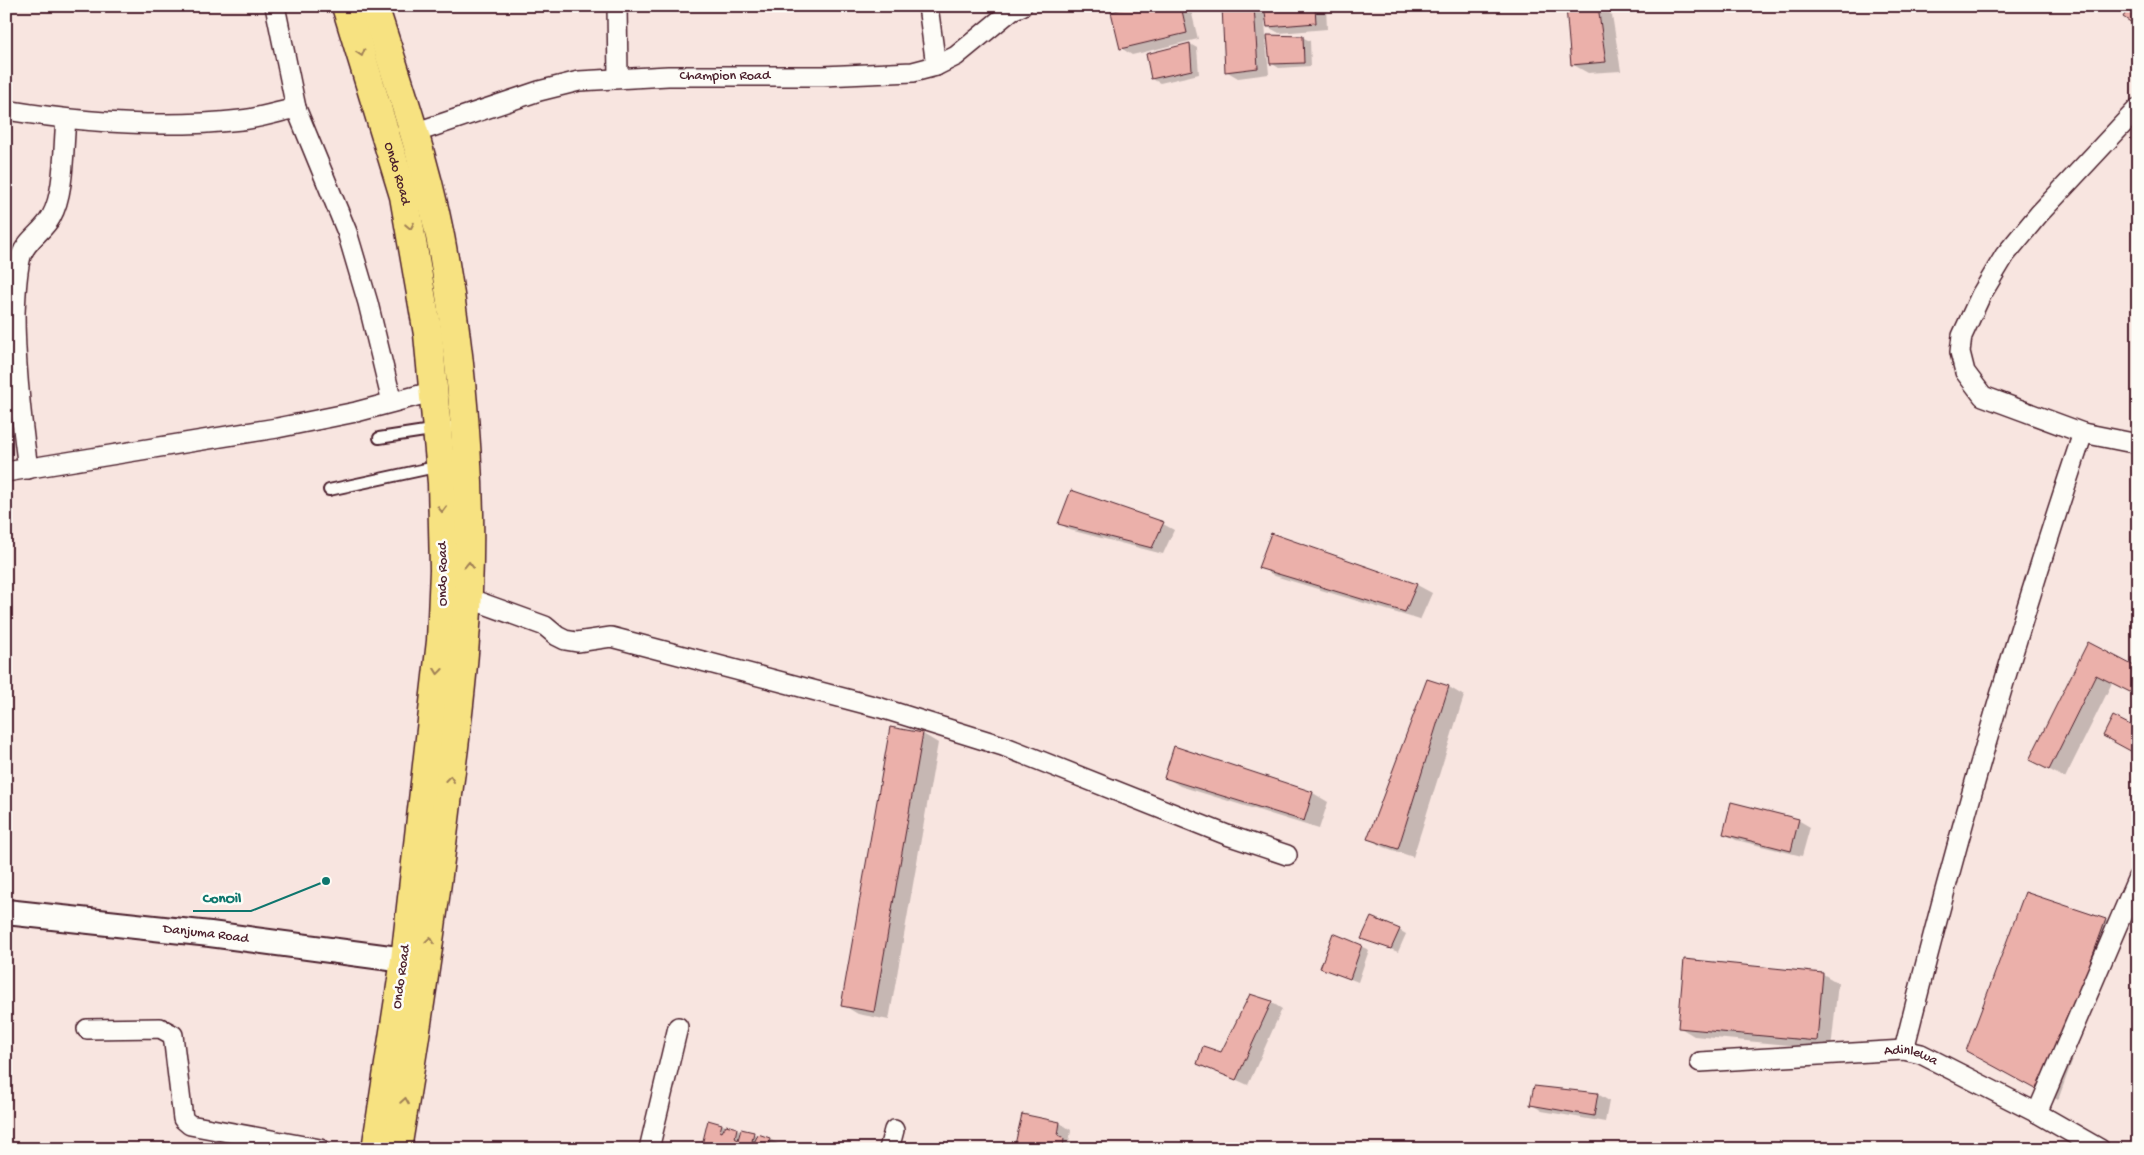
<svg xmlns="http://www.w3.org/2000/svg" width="2144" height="1155" viewBox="0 0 2144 1155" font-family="'Gochi Hand',sans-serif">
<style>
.shadow{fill:#0003}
.building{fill:#ebb0aa;stroke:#4a1f2b}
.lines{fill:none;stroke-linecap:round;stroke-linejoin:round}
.service-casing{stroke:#4a1f2b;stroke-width:14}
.minor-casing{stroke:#4a1f2b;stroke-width:22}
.tertiary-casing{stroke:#4a1f2b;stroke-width:28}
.primary-casing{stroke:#4a1f2b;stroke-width:31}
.service{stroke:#fdfcf7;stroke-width:10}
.minor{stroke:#fdfcf7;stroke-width:19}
.tertiary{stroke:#fdfcf7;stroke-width:24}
.primary{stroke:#f7e281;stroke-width:28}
.oneway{stroke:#a08056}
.labels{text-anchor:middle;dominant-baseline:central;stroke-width:5;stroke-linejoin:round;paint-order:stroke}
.street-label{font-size:14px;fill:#4a1f2b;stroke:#fdfcf7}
.leader{fill:none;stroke:#0f766e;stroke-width:2}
.callout-dot{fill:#0f766e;stroke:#fdfcf7;stroke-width:2}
.callout-label{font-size:15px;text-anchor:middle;font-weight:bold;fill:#0f766e;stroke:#fdfcf7;stroke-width:5;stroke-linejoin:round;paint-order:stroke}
</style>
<rect width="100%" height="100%" fill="#f8e5e0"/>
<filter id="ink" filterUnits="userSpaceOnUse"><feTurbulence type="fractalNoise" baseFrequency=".02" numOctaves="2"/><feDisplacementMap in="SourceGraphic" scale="10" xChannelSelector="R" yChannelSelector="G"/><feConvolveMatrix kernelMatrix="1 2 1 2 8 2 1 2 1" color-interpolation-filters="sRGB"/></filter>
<g filter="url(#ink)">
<g class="shadow">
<polygon points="1138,6 1190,6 1198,39 1132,55 1121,48"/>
<polygon points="1223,6 1326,6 1327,29 1279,33 1268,27 1267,20 1265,21 1266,37 1302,37 1310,41 1311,66 1279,68 1271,63 1269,41 1266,41 1269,74 1238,78 1226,71"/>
<polygon points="1598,6 1612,15 1621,71 1588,73 1572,64"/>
<polygon points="1190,44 1197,48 1199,74 1160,83 1152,79"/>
<polygon points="1059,523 1163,524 1174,530 1163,554 1070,530"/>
<polygon points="1271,535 1417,585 1432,593 1420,620 1275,576 1260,567"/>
<polygon points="2088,644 2112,683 2065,778 2031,760"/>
<polygon points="1427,680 1449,687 1464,696 1413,857 1384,847 1369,839"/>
<polygon points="891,729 923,734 938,743 889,1020 858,1014 843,1005"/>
<polygon points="1175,747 1313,793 1328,802 1319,829 1180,786 1165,777"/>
<polygon points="1798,820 1810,827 1802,856 1736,840 1725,834"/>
<polygon points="2105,920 2120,929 2058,1100 1983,1059"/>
<polygon points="1399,930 1406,934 1398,952 1362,938"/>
<polygon points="1334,934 1369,950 1358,982 1321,967"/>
<polygon points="1823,974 1838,983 1831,1049 1694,1036 1679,1027"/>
<polygon points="1271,1002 1282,1009 1248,1085 1199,1063 1221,1053"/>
<polygon points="1535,1088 1598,1094 1609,1101 1605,1122 1542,1111 1531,1104"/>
<polygon points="1023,1115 1060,1123 1071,1130 1069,1142 1075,1146 1075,1149 1015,1149"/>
<polygon points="709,1121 770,1139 781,1146 780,1149 702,1149"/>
<polygon points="931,1145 943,1149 930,1149"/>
</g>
<g class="building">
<polygon points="1133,6 1181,6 1187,33 1120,49 1111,12"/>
<polygon points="1222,6 1254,6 1258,68 1225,72"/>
<polygon points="1264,6 1315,6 1316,23 1267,27"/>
<polygon points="1598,6 1606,62 1571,65 1566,7"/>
<polygon points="2130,6 2138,6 2138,27 2123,17"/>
<polygon points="1267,35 1303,36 1304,63 1270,64"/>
<polygon points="1190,43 1192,70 1151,79 1146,54"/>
<polygon points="1071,490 1164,522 1152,548 1058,524"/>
<polygon points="1271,533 1417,584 1405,612 1258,568"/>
<polygon points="2088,642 2138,668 2138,696 2096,675 2049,770 2029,760"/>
<polygon points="1427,679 1449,686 1398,849 1367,839"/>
<polygon points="2113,716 2138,729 2138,755 2103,736"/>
<polygon points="890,727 923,733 874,1012 841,1006"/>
<polygon points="1174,746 1313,792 1304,821 1164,778"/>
<polygon points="1731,802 1799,819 1791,851 1723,834"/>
<polygon points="2025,892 2106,919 2043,1093 1966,1051"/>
<polygon points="1371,917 1400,929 1391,949 1361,939"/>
<polygon points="1333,933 1362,945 1350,979 1320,968"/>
<polygon points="1684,959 1823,973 1817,1041 1678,1028"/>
<polygon points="1250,994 1272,1001 1236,1080 1197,1064 1203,1046 1221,1052"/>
<polygon points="1534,1086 1598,1093 1594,1116 1530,1105"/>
<polygon points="1022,1114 1060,1122 1058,1135 1064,1138 1063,1149 1014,1149"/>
<polygon points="708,1120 722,1124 720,1131 722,1132 726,1125 737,1128 735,1138 738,1140 741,1129 754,1132 752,1141 755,1141 758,1134 770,1138 768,1149 701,1149"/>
</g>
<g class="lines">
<g class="service-casing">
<g id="service">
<polyline points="379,438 464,425"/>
<polyline points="329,490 440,466"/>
</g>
</g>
<g class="minor-casing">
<g id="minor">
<polyline points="275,6 296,108 347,232 368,303 392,402"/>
<polyline points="617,6 618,77"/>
<polyline points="928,6 936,66"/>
<path d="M6,110C85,123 162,129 241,120C259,118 278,112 296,108"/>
<path id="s1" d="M414,133L539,91L579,81L668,76H823L913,72L936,66L956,56L1012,10L1022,6"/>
<polyline points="2083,433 1983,396 1965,372 1960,352 1962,336 1981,295 2005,255 2039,214 2138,108"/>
<path d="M28,469C21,417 15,365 15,313C16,294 16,275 21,256C27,239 43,232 51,217C65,193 63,148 66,120"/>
<polyline points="6,472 277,428 356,412 435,391"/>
<polyline points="468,598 545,626 557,636 565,640 577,642 611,637 881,708 1003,746 1227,835 1287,855"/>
<polyline points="87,1029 160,1028 173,1035 183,1119 190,1125 320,1149"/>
<path d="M1904,1050C1955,842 2015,636 2083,433L2138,444"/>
<path id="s2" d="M1700,1062L1904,1050L1921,1054L2037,1113L2100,1149"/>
<polyline points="2037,1113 2138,877"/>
<polyline points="649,1149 678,1027"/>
<polyline points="889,1149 894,1130"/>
</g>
</g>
<g class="tertiary-casing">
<g id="tertiary">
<path id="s3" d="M6,912L210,934L405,960"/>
</g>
</g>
<g class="primary-casing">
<g id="primary">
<path id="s4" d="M346,6L404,196L428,334L442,483L444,570L441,641L405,960L376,1149"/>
<path d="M374,6C401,91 431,176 445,264C459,346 467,430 469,513C471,604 461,696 449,786C435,907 417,1028 397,1149"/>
</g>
</g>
<use href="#service" class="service"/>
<use href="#minor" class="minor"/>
<use href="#tertiary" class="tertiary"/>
<use href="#primary" class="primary"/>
</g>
<defs><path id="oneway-chevron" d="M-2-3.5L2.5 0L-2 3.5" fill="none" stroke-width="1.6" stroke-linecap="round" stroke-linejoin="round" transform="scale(1.25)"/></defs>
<g class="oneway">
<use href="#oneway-chevron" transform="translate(361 53) rotate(73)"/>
<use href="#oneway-chevron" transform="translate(410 226) rotate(79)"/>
<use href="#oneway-chevron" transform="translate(442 509) rotate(89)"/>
<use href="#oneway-chevron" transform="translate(469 565) rotate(-89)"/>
<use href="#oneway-chevron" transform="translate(438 671) rotate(96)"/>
<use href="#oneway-chevron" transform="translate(450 779) rotate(-83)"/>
<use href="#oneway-chevron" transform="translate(430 940) rotate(-82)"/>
<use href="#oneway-chevron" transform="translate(405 1101) rotate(-81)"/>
</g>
</g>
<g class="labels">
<g class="street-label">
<text stroke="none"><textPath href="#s1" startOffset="319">Champion Road</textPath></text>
<text stroke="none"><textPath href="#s4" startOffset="175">Ondo Road</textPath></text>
<text transform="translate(443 574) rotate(-90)">Ondo Road</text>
<text stroke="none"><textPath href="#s3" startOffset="201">Danjuma Road</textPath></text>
<text transform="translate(402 977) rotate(-82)">Ondo Road</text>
<text stroke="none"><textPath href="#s2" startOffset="212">Adinlewa</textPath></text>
</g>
</g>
<path class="leader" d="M326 881L251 911H193"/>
<circle class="callout-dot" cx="326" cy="881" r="5"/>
<g class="callout-label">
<text x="222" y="902">ConOil</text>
</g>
<rect width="2144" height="1155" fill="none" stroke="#fdfcf7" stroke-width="25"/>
<rect x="12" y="12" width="2119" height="1130" fill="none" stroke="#4a1f2b" stroke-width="2" filter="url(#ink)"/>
</svg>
